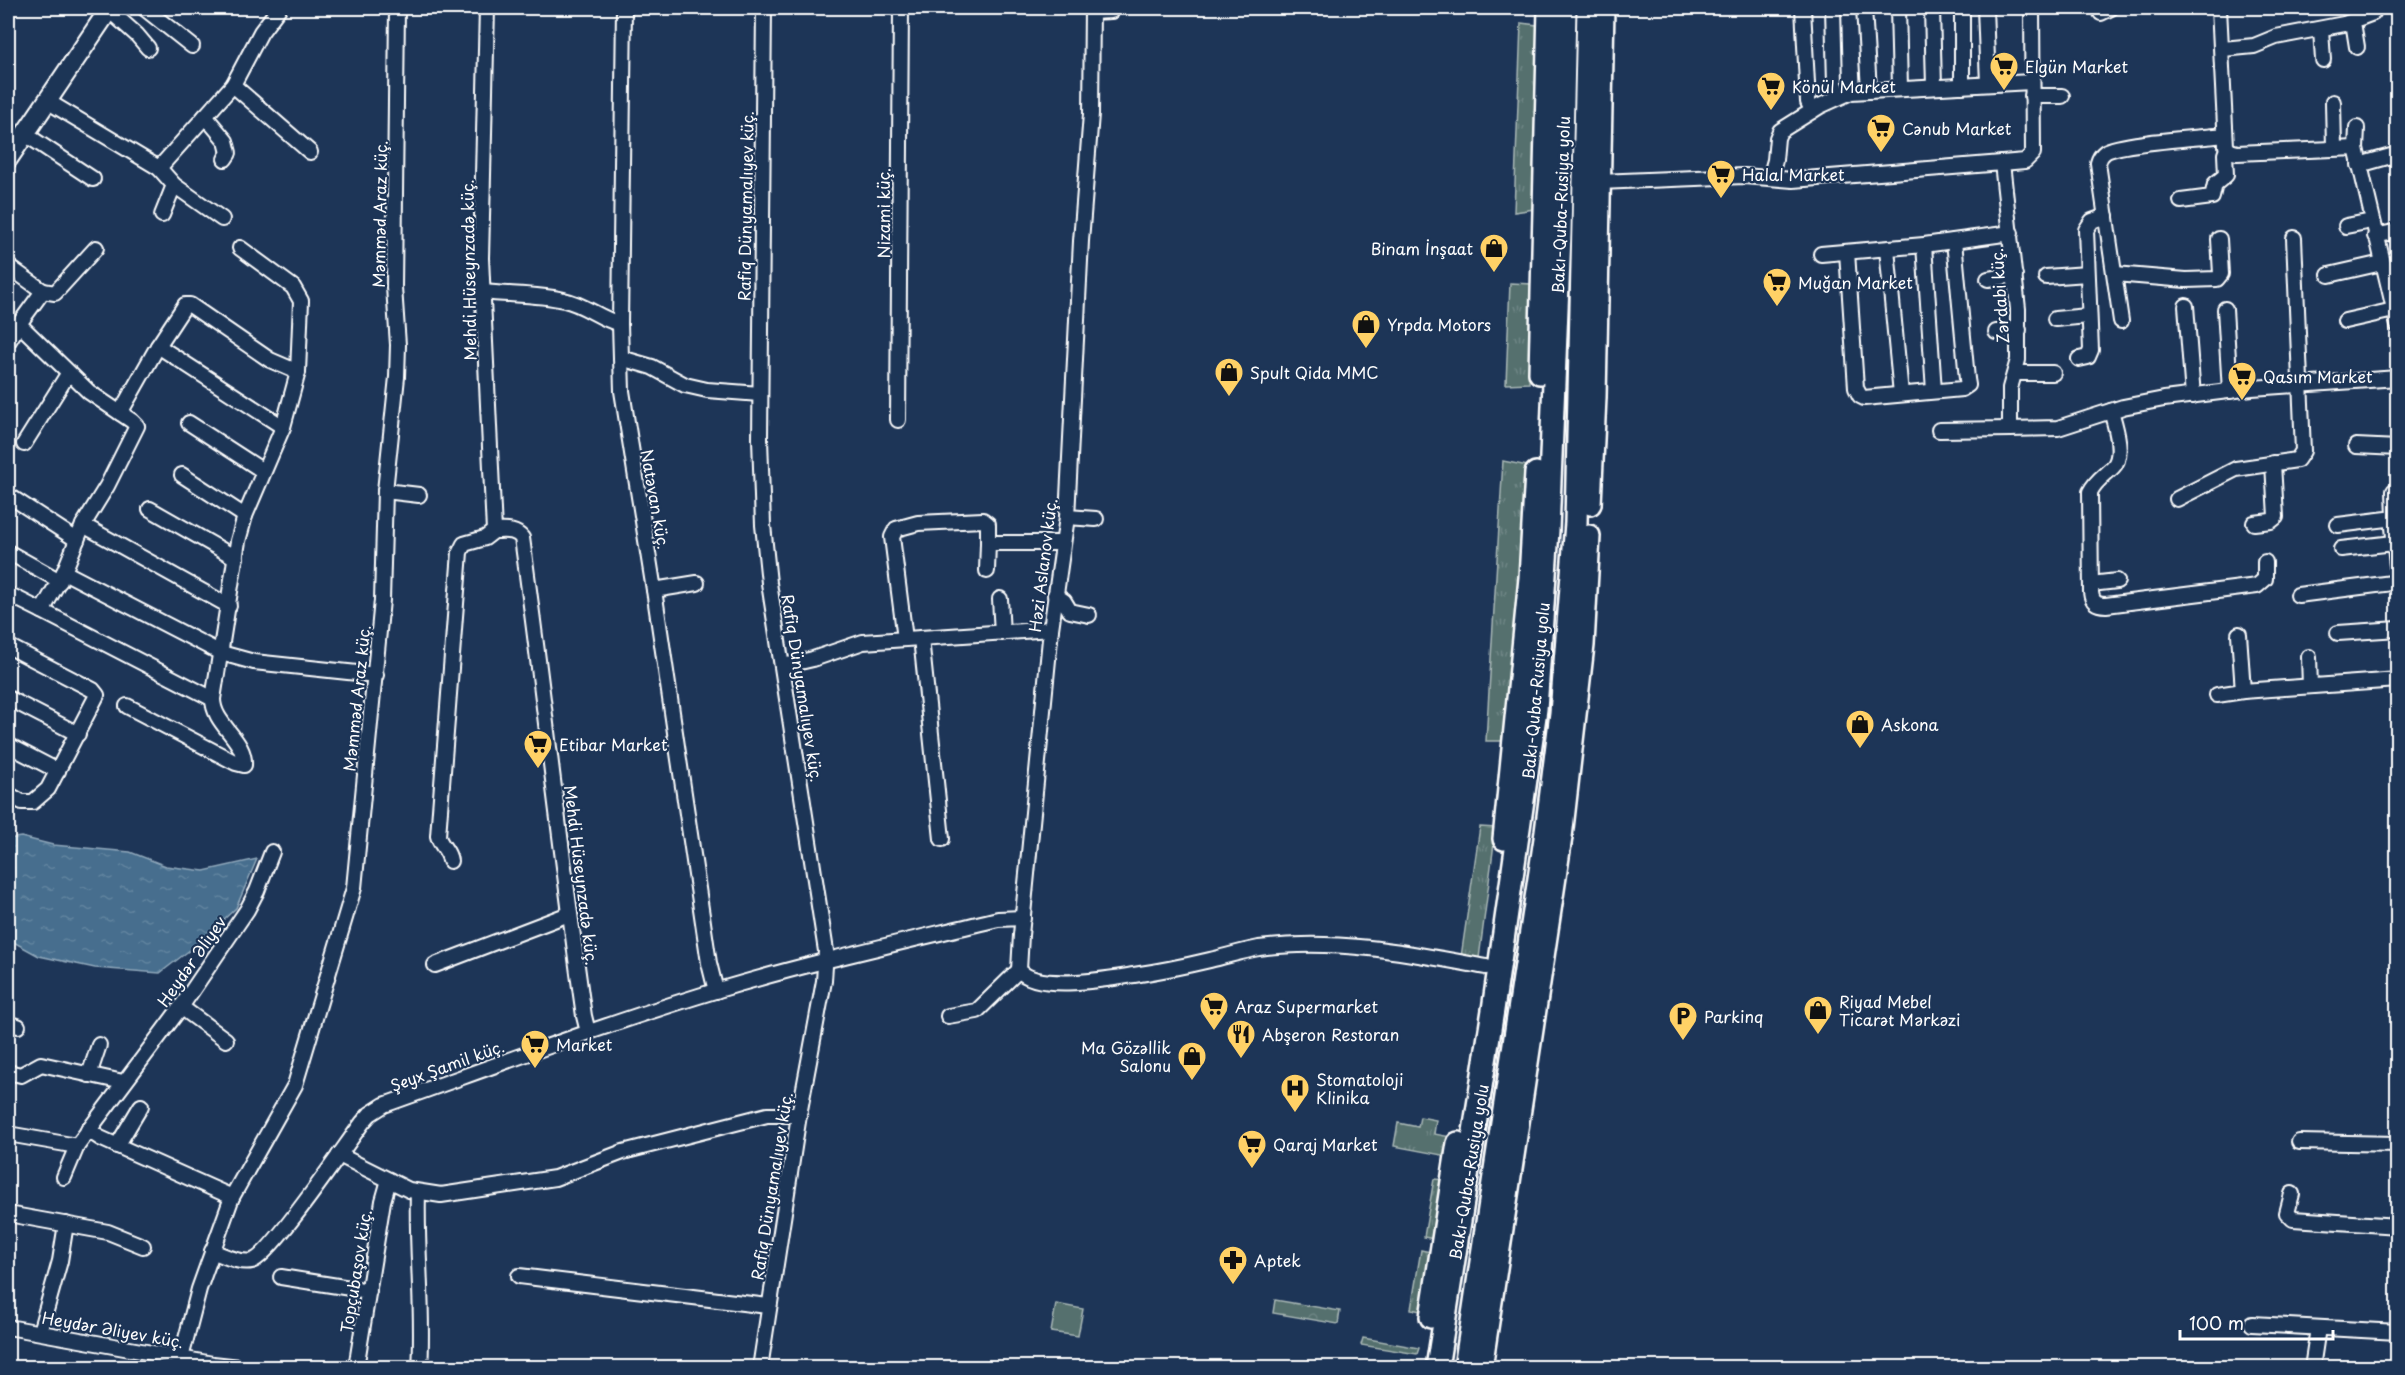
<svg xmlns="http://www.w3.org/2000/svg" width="2405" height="1375" viewBox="0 0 2405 1375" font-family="'Playpen Sans',sans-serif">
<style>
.grass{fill:url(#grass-tufts);stroke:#aab8b6;stroke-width:1.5}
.forest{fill:url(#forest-crowns);stroke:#aab8b6;stroke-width:1.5}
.pitch{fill:#54706e;stroke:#aab8b6;stroke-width:1.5}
.water{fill:url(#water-ripples);stroke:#90a8bb;stroke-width:1.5}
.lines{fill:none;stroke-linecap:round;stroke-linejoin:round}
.minor-casing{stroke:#fff;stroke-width:18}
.major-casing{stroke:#fff;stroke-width:22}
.highway-casing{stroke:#fff;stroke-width:26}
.minor{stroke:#1d3557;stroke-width:14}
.major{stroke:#1d3557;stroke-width:18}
.highway{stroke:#1d3557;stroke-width:21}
.labels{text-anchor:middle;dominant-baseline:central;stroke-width:4.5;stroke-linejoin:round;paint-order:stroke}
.poi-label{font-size:16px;fill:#fff;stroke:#1d3557;text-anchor:start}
.street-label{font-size:16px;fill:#fff;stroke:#1d3557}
</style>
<defs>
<pattern id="grass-tufts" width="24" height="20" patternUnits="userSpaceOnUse" patternTransform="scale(1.5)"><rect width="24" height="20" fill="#54706e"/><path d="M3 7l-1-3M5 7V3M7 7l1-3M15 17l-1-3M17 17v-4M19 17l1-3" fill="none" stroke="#6e8584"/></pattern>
<pattern id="forest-crowns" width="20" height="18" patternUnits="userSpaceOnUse" patternTransform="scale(1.5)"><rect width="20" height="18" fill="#54706e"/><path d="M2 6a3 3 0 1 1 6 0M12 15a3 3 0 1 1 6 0" fill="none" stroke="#6e8584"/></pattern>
<pattern id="water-ripples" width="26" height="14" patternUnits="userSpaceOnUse" patternTransform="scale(1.5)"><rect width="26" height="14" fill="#466e8e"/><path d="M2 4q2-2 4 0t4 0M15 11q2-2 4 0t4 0" fill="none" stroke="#62849f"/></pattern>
</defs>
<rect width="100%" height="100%" fill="#1d3557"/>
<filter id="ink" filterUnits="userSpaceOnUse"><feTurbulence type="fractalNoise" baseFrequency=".0167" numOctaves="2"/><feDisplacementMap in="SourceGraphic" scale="12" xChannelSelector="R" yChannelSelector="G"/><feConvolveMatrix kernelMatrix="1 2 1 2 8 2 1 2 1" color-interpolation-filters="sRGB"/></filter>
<g filter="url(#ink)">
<g class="grass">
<polygon points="1521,23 1537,25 1534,209 1514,212"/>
<polygon points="1510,283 1532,284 1529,383 1506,384"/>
<polygon points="1503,461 1528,466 1508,741 1486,741"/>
<polygon points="1480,827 1496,828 1479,958 1461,957"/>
<polygon points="1420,1117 1436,1120 1434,1134 1451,1137 1447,1156 1394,1146 1398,1123 1418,1127"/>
<polygon points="1434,1179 1444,1180 1434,1239 1424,1237"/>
<polygon points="1421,1250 1431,1252 1421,1311 1411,1309"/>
<polygon points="1363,1338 1419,1348 1417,1354 1361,1345"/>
</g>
<polygon class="forest" points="1275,1300 1340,1311 1338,1324 1273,1313"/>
<polygon class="pitch" points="1056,1304 1083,1309 1078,1336 1051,1332"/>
<polygon class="water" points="21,837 53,845 130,852 166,866 204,871 257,859 236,908 195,946 160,973 95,968 39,956 8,939 8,839"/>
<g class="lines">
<g class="minor-casing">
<g id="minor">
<polyline points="144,8 192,46"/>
<path d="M487,8L481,258L494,531C505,531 515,529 522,538C544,697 561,857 584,1016L588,1032"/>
<polyline points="624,8 620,324 622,391 654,590 709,963 716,991"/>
<path d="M1092,8L1091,114L1081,241L1067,517L1051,629L1021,935L1019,970C1037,992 1108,979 1134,975C1160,971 1185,966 1210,960C1227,956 1243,951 1259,948C1337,938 1410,953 1486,967"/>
<polyline points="1803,8 1808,102 1812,111"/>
<polyline points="1833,8 1835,83 1840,96"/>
<polyline points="1864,8 1869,90"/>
<polyline points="1898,8 1900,88"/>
<polyline points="1932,8 1934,87"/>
<polyline points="1985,8 1988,84"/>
<polyline points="2032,8 2033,153 2025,161 2002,163 2018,309 2018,360 2010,388 2010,429 2058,428 2123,407 2164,399 2252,388 2398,378"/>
<polyline points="2219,8 2226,146 2230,151 2237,153 2356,148 2398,326"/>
<polyline points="109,10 137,35 148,48"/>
<polyline points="1092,12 1111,11 1113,8"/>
<polyline points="2101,13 2111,8"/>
<polyline points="2353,22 2357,47"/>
<polyline points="2321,30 2323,60"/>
<polyline points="2223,49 2254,46 2276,37 2344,24 2373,13"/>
<polyline points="233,85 310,152"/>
<polyline points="1962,86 1962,8"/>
<polyline points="2032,96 2062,96"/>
<polyline points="47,101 159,168 233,85 261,32 279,8"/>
<polyline points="2333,102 2334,148"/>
<polyline points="205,116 226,141 229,153 225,159"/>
<polyline points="25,134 93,179"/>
<polyline points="2356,148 2357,128"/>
<polyline points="2359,165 2398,154"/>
<polyline points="159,168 174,185 222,219"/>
<polyline points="1770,178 1775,160 1777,138 1780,131 1820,106 1851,92 2031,82"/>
<polyline points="1599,182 1744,176 1793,180 2002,163"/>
<polyline points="2181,201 2212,197 2215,184 2226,175 2225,154 2227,149"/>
<polyline points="162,215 174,185"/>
<polyline points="2346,226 2372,221"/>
<polyline points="2375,236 2398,231"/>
<polyline points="1924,245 1934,391"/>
<polyline points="1887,249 1901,394"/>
<polyline points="1847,252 1856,388 1860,396 1864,398 1962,389 1968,385 1967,379 1954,241"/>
<polyline points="1821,254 1924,245 2011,233"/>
<polyline points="8,266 43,291 19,324 89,392 132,421 137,426 107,486 83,525 64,572 42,611 8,594"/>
<polyline points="2115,274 2186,280 2217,279 2221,274 2219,239"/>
<polyline points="2329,275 2382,263"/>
<polyline points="2046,277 2087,274"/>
<polyline points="1988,279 2015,275"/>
<polyline points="43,291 55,293 96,248"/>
<path d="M483,292C509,295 538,294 564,300C584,304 600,319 620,324"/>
<polyline points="2186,306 2193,396"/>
<polyline points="2225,309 2230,391"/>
<polyline points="2055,319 2088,316"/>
<path d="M2121,321L2098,163C2099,159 2101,155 2105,152C2121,142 2202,138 2225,135"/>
<polyline points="2345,321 2394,310"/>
<polyline points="1996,332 2019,330"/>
<polyline points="8,342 19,324"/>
<polyline points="158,346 283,427"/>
<polyline points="621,358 652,367 685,385 707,390 760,394"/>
<polyline points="2079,359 2088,357 2091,350 2086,230 2092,221 2106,216"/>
<polyline points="2015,373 2053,373"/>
<path d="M2111,411C2115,425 2125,455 2113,467C2105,475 2095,481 2090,492L2091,592C2092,602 2096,605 2106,605L2257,586L2265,579V562"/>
<polyline points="120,413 158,346 185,305 190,305 270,360 298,372"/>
<polyline points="898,420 901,8"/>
<polyline points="189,423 263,471"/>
<polyline points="1939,430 2010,429"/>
<polyline points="24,444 68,374"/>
<polyline points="2356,446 2398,448"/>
<polyline points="182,475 245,516"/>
<polyline points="385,491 419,495"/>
<polyline points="8,495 77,540"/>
<polyline points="2177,499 2236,469 2297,460 2303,451 2294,238"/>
<polyline points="150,509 236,558"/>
<polyline points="1067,517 1096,519"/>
<polyline points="2398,518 2395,518 2393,527 2398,576"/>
<polyline points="2254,523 2271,521 2276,517 2273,463"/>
<polyline points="83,525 229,606"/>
<polyline points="2338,525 2395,518 2394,491"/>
<polyline points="2341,549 2394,543"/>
<polyline points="8,552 60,581"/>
<polyline points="987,571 988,543"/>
<polyline points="64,572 221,653 254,662 376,675"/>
<polyline points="2091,584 2117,581"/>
<polyline points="654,590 697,583"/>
<polyline points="1055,595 1064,601 1070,611 1089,615"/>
<polyline points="2298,595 2392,583 2398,578"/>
<polyline points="1000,599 1002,633"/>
<polyline points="42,611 213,699"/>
<polyline points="2338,633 2398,629"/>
<polyline points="2239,634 2243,691"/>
<polyline points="921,638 942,839"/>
<polyline points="905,639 892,537 896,529 918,523 983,520 988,524 988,543 1062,543"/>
<polyline points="8,646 93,690 97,695 48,789 33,802 22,802 8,794"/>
<polyline points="2309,657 2310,686"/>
<polyline points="783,666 813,659 863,642 1051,629"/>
<polyline points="2217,695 2243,691 2398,680"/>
<polyline points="8,698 78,734"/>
<path d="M127,706L236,763L244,765C246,739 213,725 213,699L238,541L245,516L283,427L298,372L301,301L293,287L240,248"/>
<polyline points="8,745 58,771"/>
<path d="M450,861C449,850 440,846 438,836L460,552L464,544L485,538L494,531"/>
<polyline points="435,965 569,914"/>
<polyline points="181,1007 226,1040"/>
<polyline points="948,1016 977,1011 1019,970"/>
<polyline points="8,1024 18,1026"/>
<polyline points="8,1072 21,1075 41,1064 123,1082"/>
<polyline points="89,1075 99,1045"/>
<polyline points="88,1130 100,1138 232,1197"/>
<polyline points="8,1134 77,1146"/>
<polyline points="2299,1142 2398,1144"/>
<polyline points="117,1146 141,1106"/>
<polyline points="339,1155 409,1190 441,1195 555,1178 623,1152 767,1115 799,1115"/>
<polyline points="64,1177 77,1146 181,1007 247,910 257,891 272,852"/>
<path d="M418,1192C416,1250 424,1309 420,1368"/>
<polyline points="2292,1194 2287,1213 2293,1219 2398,1226"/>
<polyline points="8,1214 108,1232 143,1246"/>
<path d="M212,1251C223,1255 240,1264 252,1261C270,1257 347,1143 363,1122L370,1114L384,1105C494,1066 603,1025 715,991C808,963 903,942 998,919L1023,918"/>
<polyline points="519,1276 768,1306"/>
<polyline points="281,1277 369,1291"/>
<polyline points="2252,1324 2398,1332"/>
<polyline points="8,1327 213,1364 249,1368"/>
<polyline points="40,1332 60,1261 66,1224"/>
<polyline points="181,1358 199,1289 232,1197 295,1085 354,888 382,600 385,491 397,377 398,345 394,287 397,8"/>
<polyline points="356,1368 383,1201 389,1180"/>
<polyline points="760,1368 799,1115 824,981 826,951 769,583 763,525 760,439 764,8"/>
<polyline points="2312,1368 2318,1328"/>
</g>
</g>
<g class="major-casing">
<polyline id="major" points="8,159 110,8"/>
</g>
<g class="highway-casing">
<g id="highway">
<polyline points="1540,373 1549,8"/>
<polyline points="1590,504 1595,397 1603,8"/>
<polyline points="1504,839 1530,578 1536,473"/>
<polyline points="1431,1317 1458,1143"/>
<polyline points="1437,1368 1493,1010 1536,709 1548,530 1560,234 1565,8"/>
<polyline points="1465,1368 1546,832 1561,713 1576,523 1588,8"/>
<polyline points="1481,1368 1561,837 1583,645 1589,536"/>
</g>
</g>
<use href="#minor" class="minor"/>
<use href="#major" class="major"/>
<use href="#highway" class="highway"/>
</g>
</g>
<defs>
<g id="supermarket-pin" transform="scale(1.5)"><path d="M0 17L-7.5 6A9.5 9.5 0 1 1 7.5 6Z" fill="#ffd166" stroke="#1d3557"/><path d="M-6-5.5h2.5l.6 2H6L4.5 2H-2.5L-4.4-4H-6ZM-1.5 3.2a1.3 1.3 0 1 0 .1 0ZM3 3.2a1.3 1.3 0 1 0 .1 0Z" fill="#111"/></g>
<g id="shop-pin" transform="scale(1.5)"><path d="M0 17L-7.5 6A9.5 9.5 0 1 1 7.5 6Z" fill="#ffd166" stroke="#1d3557"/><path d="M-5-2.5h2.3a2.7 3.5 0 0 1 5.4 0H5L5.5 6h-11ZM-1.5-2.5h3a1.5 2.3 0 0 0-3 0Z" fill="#111"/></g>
<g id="parking-pin" transform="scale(1.5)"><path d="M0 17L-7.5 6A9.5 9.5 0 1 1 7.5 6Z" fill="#ffd166" stroke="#1d3557"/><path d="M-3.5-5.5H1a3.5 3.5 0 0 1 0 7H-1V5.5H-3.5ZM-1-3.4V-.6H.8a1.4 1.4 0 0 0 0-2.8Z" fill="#111"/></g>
<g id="restaurant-pin" transform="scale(1.5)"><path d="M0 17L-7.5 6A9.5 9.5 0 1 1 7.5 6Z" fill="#ffd166" stroke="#1d3557"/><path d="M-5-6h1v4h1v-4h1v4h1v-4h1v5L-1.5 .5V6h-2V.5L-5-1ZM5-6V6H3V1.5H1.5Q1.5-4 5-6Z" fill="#111"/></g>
<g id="hospital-pin" transform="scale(1.5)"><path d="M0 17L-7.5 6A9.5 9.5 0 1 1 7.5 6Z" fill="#ffd166" stroke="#1d3557"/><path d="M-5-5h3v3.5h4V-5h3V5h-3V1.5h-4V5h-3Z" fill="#111"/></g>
<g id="pharmacy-pin" transform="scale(1.5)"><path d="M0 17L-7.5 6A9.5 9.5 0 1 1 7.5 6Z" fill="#ffd166" stroke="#1d3557"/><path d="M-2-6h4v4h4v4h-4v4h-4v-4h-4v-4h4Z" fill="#111"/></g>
</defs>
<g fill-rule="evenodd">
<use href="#supermarket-pin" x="2004" y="66"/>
<use href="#supermarket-pin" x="1771" y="86"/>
<use href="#supermarket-pin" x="1881" y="128"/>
<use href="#supermarket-pin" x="1721" y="174"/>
<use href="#shop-pin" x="1494" y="248"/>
<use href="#supermarket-pin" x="1777" y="282"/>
<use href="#shop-pin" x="1366" y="324"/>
<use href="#shop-pin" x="1229" y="372"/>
<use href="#supermarket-pin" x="2242" y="376"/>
<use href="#shop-pin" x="1860" y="724"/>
<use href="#supermarket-pin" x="538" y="744"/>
<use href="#supermarket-pin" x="1214" y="1006"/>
<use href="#shop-pin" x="1818" y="1010"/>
<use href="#parking-pin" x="1683" y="1016"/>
<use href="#restaurant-pin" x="1241" y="1034"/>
<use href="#supermarket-pin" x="535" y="1044"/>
<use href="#shop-pin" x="1192" y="1056"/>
<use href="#hospital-pin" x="1295" y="1088"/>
<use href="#supermarket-pin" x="1252" y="1144"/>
<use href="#pharmacy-pin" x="1233" y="1260"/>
</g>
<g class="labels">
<g class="poi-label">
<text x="2025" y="66">Elgün Market</text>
<text x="1792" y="86">Könül Market</text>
<text x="1902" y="128">Cənub Market</text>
<text x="1742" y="174">Halal Market</text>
<text x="1473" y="248" text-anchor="end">Binam İnşaat</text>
<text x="1798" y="282">Muğan Market</text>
<text x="1387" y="324">Yrpda Motors</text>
<text x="1250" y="372">Spult Qida MMC</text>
<text x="2263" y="376">Qasım Market</text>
<text x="1881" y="724">Askona</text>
<text x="559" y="744">Etibar Market</text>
<text x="1839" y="1001">Riyad Mebel<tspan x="1839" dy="18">Ticarət Mərkəzi</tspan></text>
<text x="1235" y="1006">Araz Supermarket</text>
<text x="1704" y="1016">Parkinq</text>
<text x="1262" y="1034">Abşeron Restoran</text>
<text x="556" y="1044">Market</text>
<text x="1171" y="1047" text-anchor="end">Ma Gözəllik<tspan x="1171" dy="18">Salonu</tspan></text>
<text x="1316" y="1079">Stomatoloji<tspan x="1316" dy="18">Klinika</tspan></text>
<text x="1273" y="1144">Qaraj Market</text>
<text x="1254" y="1260">Aptek</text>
</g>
<g class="street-label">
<text transform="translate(1560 205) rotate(-88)">Bakı-Quba-Rusiya yolu</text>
<text transform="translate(745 206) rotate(-89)">Rafiq Dünyamalıyev küç.</text>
<text transform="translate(883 213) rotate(-90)">Nizami küç.</text>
<text transform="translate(379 214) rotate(-89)">Məmməd Araz küç.</text>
<text transform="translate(468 270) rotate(-91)">Mehdi Hüseynzadə küç.</text>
<text transform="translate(1999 296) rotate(-94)">Zərdabi küç.</text>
<text transform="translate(656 499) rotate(80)">Natəvan küç.</text>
<text transform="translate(1042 565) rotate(-83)">Həzi Aslanov küç.</text>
<text transform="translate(803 688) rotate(81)">Rafiq Dünyamalıyev küç.</text>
<text transform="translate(1535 691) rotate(-85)">Bakı-Quba-Rusiya yolu</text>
<text transform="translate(356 698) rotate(-84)">Məmməd Araz küç.</text>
<text transform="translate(582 875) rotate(83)">Mehdi Hüseynzadə küç.</text>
<text transform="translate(191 961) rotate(-55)">Heydər Əliyev</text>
<text transform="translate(447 1065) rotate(-20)">Şeyx Şamil küç.</text>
<text transform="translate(1468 1172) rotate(-81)">Bakı-Quba-Rusiya yolu</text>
<text transform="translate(771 1186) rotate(-81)">Rafiq Dünyamalıyev küç.</text>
<text transform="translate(355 1271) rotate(-81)">Topçubaşov küç.</text>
<text transform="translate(113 1329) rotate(10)">Heydər Əliyev küç.</text>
</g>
</g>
<rect width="2405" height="1375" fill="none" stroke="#1d3557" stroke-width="30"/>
<rect x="15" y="15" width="2375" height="1345" fill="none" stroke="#fff" stroke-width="2" filter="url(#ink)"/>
<path d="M2180 1330v9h153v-9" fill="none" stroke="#ffffff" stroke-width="3"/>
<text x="2189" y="1330" font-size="18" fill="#ffffff" stroke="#1d3557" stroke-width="4.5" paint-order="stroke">100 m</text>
</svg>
